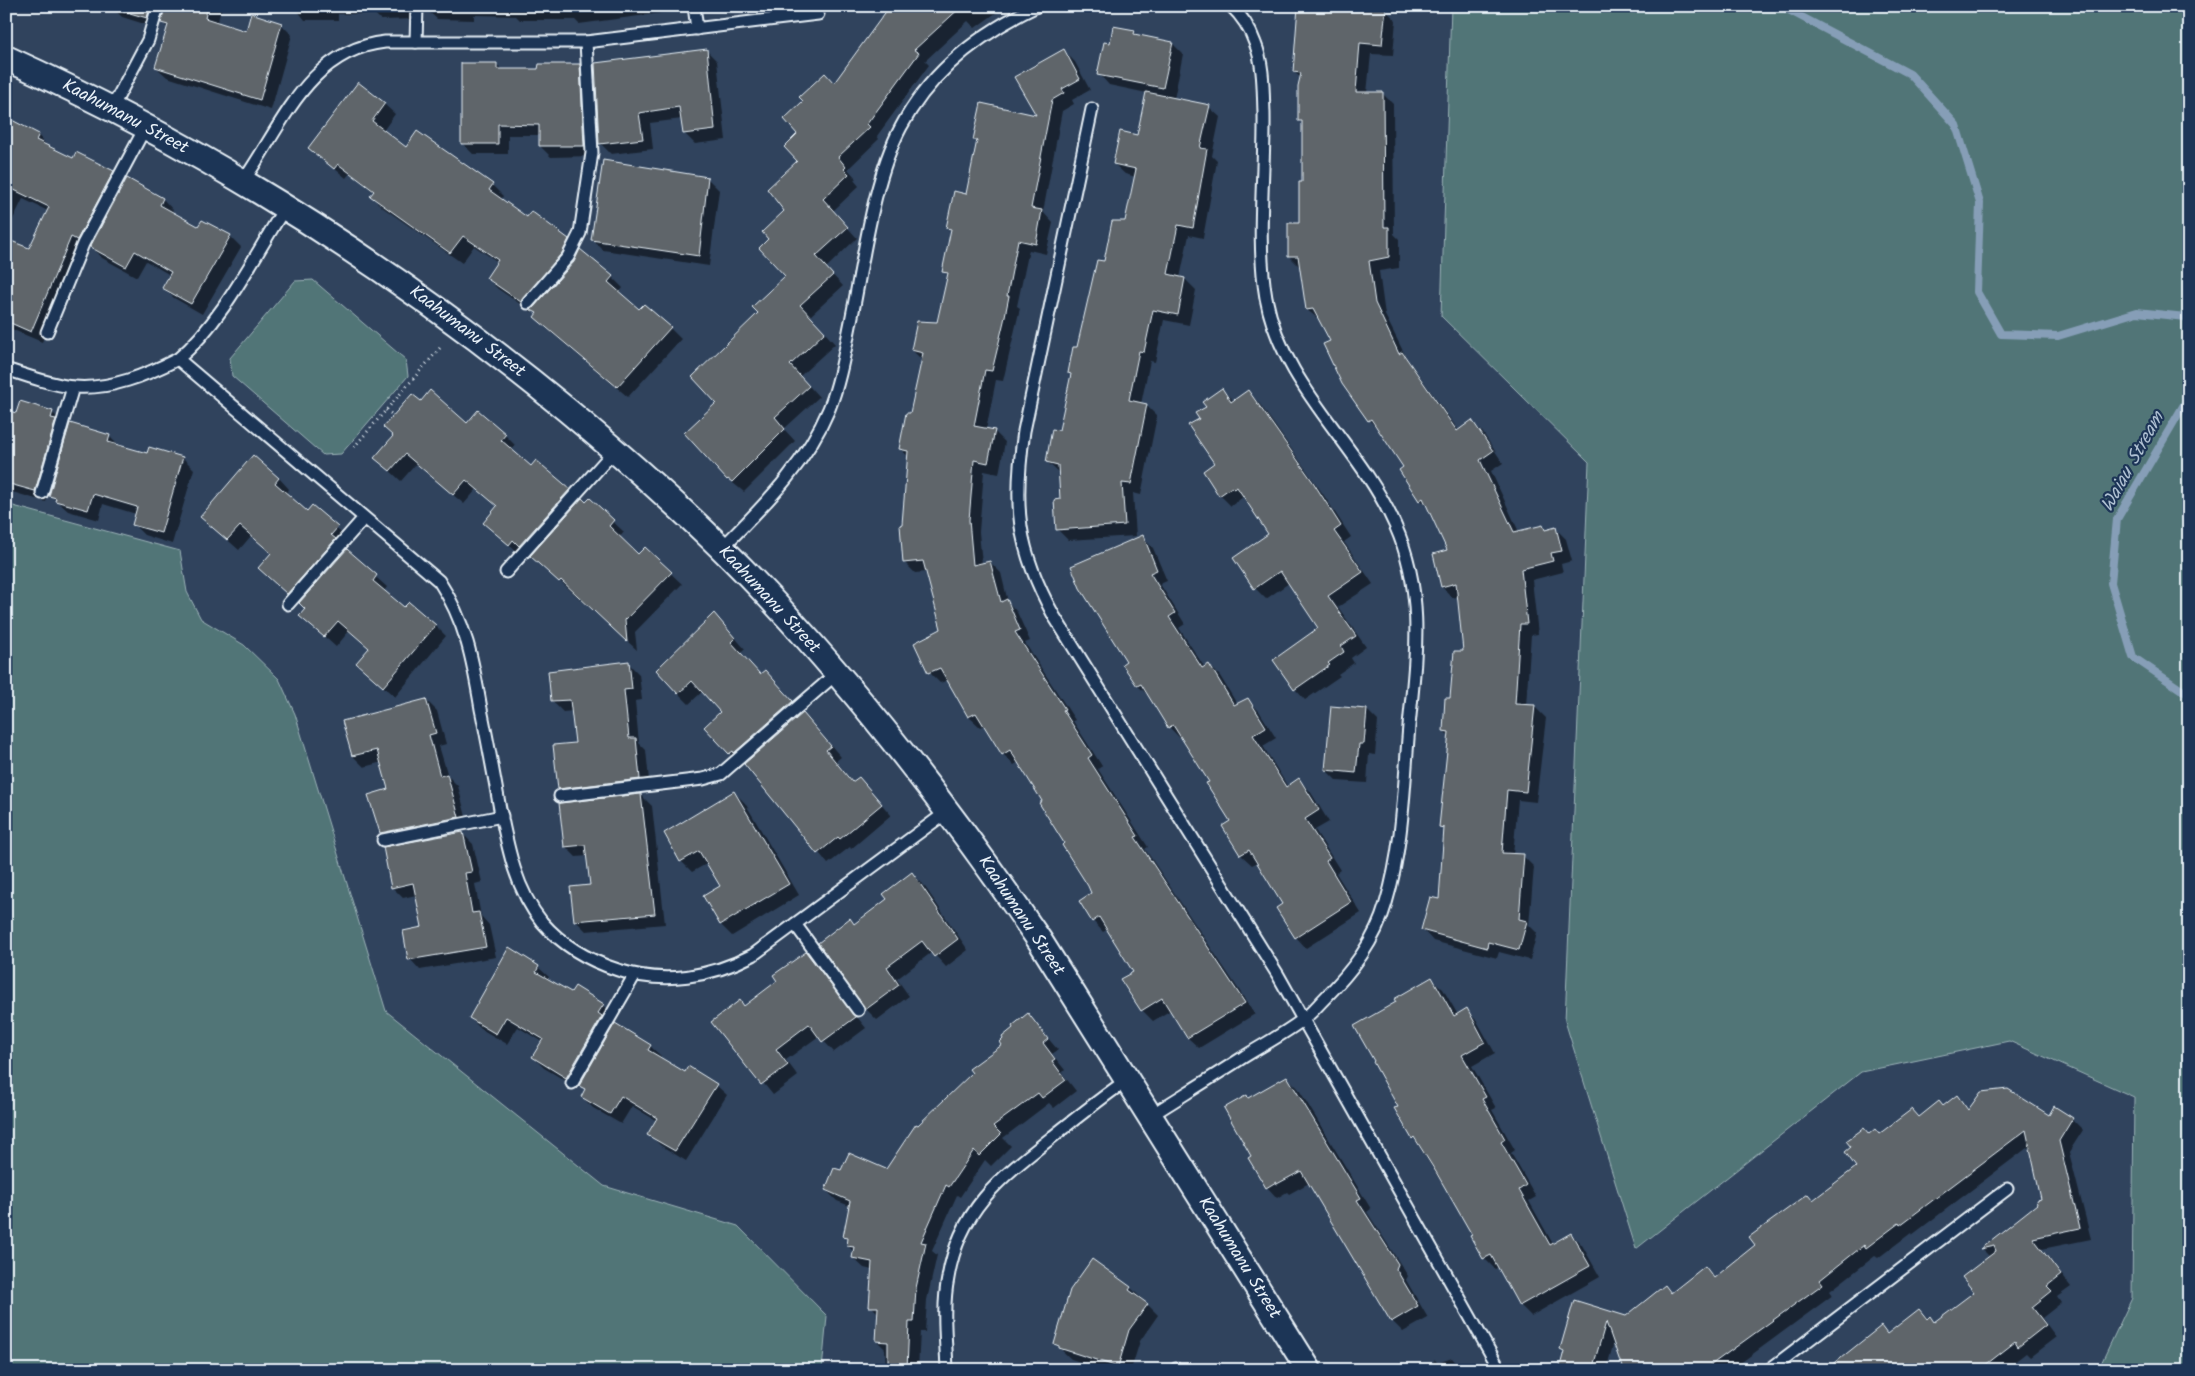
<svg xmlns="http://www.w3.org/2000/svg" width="2195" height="1376" viewBox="0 0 2195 1376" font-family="Kalam,sans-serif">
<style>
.green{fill:#517577;stroke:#9cb3b8}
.shadow{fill:#0007}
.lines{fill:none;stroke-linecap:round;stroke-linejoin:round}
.stream{stroke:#869eb7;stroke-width:8}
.building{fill:#5e656a;stroke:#e8f1f8}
.lane-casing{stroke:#e8f1f8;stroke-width:15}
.street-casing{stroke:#e8f1f8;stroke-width:28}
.path{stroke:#e8f1f8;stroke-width:3;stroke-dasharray:1 4;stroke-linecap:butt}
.lane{stroke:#1d3557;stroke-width:11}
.street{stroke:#1d3557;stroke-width:24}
.labels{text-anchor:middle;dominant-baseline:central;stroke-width:4.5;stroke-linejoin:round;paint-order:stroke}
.street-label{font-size:18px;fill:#e8f1f8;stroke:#1d3557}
.water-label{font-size:19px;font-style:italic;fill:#afc0d2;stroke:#1d3557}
</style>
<rect width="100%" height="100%" fill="#30435d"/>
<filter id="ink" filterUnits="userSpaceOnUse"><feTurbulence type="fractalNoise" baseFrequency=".02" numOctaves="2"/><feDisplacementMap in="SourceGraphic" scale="10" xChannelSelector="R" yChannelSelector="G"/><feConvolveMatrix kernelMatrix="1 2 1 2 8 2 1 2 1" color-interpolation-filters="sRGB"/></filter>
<g filter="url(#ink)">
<g class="green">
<polygon points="1451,6 2189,6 2189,1370 2098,1370 2132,1298 2134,1097 2009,1041 1861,1072 1636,1249 1565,1021 1589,462 1441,316"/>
<polygon points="313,280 406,360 408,376 341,454 323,455 232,376 230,358 295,281"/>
<polygon points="6,504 180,551 187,592 201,619 244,645 279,679 295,714 386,1011 604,1186 738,1226 827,1316 822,1370 6,1370"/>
</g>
<g class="shadow">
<polygon points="111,6 218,6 221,10 217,24 246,33 281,24 292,35 271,110 167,77 156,67 168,28 162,22 164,15 162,15 157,28 122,17"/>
<polygon points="294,6 714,6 579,24 575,20 520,20 516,16 474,15 474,20 437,19 427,10 421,13 420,19 381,20 375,14 338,14 338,20 305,20"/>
<polygon points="891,6 998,6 1000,10 975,28 968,21 925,61 929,65 877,136 879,139 848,169 856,178 854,180 859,186 833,211 857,238 826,268 843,286 810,316 835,344 800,376 819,397 784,429 795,441 744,492 728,479 685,433 718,403 760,313 786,276 770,239 786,211 799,161 799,134"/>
<polygon points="1299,6 1385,6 1384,9 1396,20 1393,55 1371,54 1367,93 1382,93 1393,104 1394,234 1399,239 1399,268 1379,271 1385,315 1406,357 1459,431 1472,422 1483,433 1503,463 1491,471 1519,532 1543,526 1547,531 1555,528 1566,539 1572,561 1561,564 1563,572 1532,580 1538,634 1531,635 1526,706 1535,707 1546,718 1536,802 1518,800 1513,855 1523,856 1534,867 1529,925 1537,933 1530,960 1499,952 1497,958 1433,941 1423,930 1440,901 1445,831 1441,827 1450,737 1444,731 1465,652 1459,596 1453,598 1442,587 1449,551 1430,509 1420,500 1405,468 1380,431 1369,420 1320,320 1307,310 1300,267 1289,256 1300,224 1303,183 1304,125 1299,120 1301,78 1294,72"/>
<polygon points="1134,32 1139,36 1172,43 1183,54 1174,99 1209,107 1220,117 1212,156 1217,161 1203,238 1189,235 1180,278 1185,279 1196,290 1189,325 1164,320 1155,362 1150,361 1141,404 1146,405 1157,416 1141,495 1133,493 1136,536 1068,540 1057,529 1061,501 1059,473 1047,462 1060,432 1072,376 1069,373 1126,223 1136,177 1125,174 1114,164 1138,136 1147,93 1109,85 1099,74 1111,45"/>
<polygon points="706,50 717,61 726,140 695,144 684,133 682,119 650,123 653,149 611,154 600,143"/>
<polygon points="1064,51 1075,62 1090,90 1072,100 1074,104 1062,111 1043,212 1053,223 1046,254 1029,250 1017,306 1020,308 1003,381 996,380 986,430 994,431 1005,442 999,474 984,471 979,532 982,564 990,562 1001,573 1008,602 1017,612 1030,641 1025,643 1075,720 1073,721 1102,766 1098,769 1148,847 1145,849 1255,1014 1199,1048 1188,1038 1171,1010 1153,1021 1142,1010 1134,972 1108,929 1103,932 1093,921 1092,894 1043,801 1019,762 1014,765 1003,754 984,725 980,727 969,717 948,680 940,683 929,672 942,629 927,572 915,573 904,562 909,457 900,449 911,415 923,361 912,350 938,324 948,276 944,271 952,232 947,228 967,195 978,143 975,139 1038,117"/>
<polygon points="497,64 502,70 540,70 579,65 590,76 594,156 551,157 540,146 540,135 508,135 508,154 473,154 462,143"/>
<polygon points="384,104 395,114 383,131 406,148 418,132 492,185 503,196 501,200 527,219 568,240 612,277 623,288 619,293 640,311 670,328 681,339 628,397 546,328 535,317 538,314 534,310 532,312 498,289 487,278 498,262 474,246 462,263 382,207 371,196 374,192 350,173 346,178 310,148"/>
<polygon points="6,119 38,135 48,147 73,160 113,172 125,184 127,180 163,199 173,210 172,213 199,228 230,236 241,247 202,314 174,298 163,288 170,275 146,261 137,277 102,258 90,246 88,250 82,247 42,342 11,329 6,324 6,304 48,211 23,199 6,233"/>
<polygon points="604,162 708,179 719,190 709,266 603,250 592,239"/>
<polygon points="1222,390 1234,401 1248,392 1259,403 1323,494 1351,537 1344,542 1373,584 1338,607 1366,647 1351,658 1354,663 1338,674 1340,676 1305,700 1295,689 1320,629 1289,583 1266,599 1255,588 1270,534 1243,497 1231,506 1220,495 1216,463 1200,419"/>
<polygon points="421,403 467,424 505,435 515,445 511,450 532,467 537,461 581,501 586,504 590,500 624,532 619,538 639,556 645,549 682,584 635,632 637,650 531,555 524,550 520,555 485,523 498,507 477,489 464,504 416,464 401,481 375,457"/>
<polygon points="6,411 17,415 52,412 63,423 62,427 66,431 46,502 9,491 6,488"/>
<polygon points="109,436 119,446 148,455 183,458 194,469 172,544 144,535 133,524 136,514 103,504 99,520 68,511 50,495"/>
<polygon points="279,478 289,489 286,494 307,513 312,507 348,539 341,546 387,587 384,591 404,609 435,625 446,636 395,697 369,674 370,649 349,631 336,647 301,616 306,609 270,579 272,554 251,536 239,550 213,527"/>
<polygon points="1142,537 1153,548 1167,581 1160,584 1185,624 1179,628 1205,668 1209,665 1220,676 1237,704 1248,700 1259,711 1276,738 1263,746 1288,787 1299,780 1310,791 1329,822 1315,830 1340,870 1336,873 1361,913 1306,948 1296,937 1284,904 1258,862 1252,865 1241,855 1224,827 1232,822 1182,737 1180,738 1169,727 1149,696 1138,686 1124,664 1128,662"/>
<polygon points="725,626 745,649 741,653 760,675 776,682 841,757 836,761 853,783 859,778 891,815 851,849 850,847 828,864 747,763 744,761 740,764 729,753 722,712 703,691 689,704 678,693"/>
<polygon points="628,663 639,674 642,700 635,701 639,743 646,750 650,790 570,799 559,788 576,744 573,711 563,712 552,701"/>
<polygon points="426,700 437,711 446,744 439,746 448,776 458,786 469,828 392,844 378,827 369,796 389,790 382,762 364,767 353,756 344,722"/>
<polygon points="1367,710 1378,721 1375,755 1369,754 1367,783 1337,781 1326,770"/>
<polygon points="734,792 745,803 799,895 732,936 721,925 705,897 721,886 708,863 692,872 681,861"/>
<polygon points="641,795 652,806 665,924 586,931 575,920 591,886 588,856 576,857 565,846"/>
<polygon points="462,833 473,844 482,882 475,884 481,916 489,925 496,957 420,970 410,959 423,928 416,895 403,898 392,887"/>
<polygon points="912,874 923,884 968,950 946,967 932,952 897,979 909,996 877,1020 866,1009 855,925 889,899"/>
<polygon points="806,953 866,1028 834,1052 819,1036 786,1060 798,1076 773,1095 713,1022 740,1002 745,1007 779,981"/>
<polygon points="538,967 549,977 548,980 571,994 603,1005 614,1015 609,1024 613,1029 650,1046 661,1056 660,1058 686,1073 716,1085 727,1095 686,1161 660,1145 649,1134 657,1121 632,1106 621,1124 593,1108 582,1097 586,1090 580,1084 578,1088 544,1068 533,1057 542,1042 518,1027 507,1044 481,1029 470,1018"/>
<polygon points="1432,979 1443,989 1458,1015 1466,1010 1477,1021 1495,1053 1472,1066 1496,1108 1492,1110 1515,1150 1511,1153 1536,1197 1529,1201 1553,1244 1571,1234 1582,1245 1600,1277 1531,1316 1520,1305 1499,1267 1495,1269 1484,1258 1472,1236 1474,1235 1396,1109 1399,1107 1398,1002"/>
<polygon points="1028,1015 1058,1050 1052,1054 1065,1070 1062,1073 1076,1091 1054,1108 1049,1103 1003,1138 1011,1146 991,1166 985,1160 960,1197 957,1195 932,1251 937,1255 927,1300 925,1332 920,1332 918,1370 886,1370 885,1349 877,1341 879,1314 871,1306 872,1270 864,1268 853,1258 854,1252 848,1246 849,1241 845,1237 850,1206 837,1201 826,1190 842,1172 886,1170 918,1127 1003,1045"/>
<polygon points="1287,1077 1298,1088 1371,1209 1367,1212 1408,1276 1406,1280 1428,1318 1403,1332 1392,1321 1309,1183 1289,1194 1287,1192 1277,1198 1267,1187 1253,1156 1249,1099"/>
<polygon points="1957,1097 1970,1111 2072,1119 2083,1130 2069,1152 2091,1239 2042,1249 2071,1287 2057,1297 2061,1303 2042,1318 2056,1337 2030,1357 2026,1353 2004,1370 1829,1370 1888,1335 1919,1311 1935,1323 1976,1292 1990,1257 1982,1249 2042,1200 2031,1145 1912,1235 1911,1233 1878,1258 1875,1256 1830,1291 1833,1295 1731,1370 1624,1370 1614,1342 1606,1370 1561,1370 1565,1353 1561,1349 1578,1303 1627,1317 1665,1287 1672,1294 1705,1268 1715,1278 1858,1167 1869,1135 1879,1135 1920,1118 1943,1107"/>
<polygon points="1092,1261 1131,1288 1158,1315 1140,1341 1131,1370 1106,1370 1071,1359 1055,1344"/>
<polygon points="1452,1358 1463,1370 1425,1370 1435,1360 1438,1363"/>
</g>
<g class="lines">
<g class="stream">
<polyline points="1781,6 1910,74 1956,125 1980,203 1977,292 2001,334 2058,336 2137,312 2186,317 2189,322"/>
<polyline points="2189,396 2117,519 2111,583 2133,657 2189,695"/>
</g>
</g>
<g class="building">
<polygon points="124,6 150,6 147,18 123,11"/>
<polygon points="165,6 208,6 205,18 246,31 251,13 282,23 260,100 155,67 168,25 161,23"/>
<polygon points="890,6 962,6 914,50 919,53 867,124 870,127 838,157 846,167 844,169 849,174 823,199 848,227 816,256 833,275 800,305 825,332 790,365 809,386 775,417 785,429 732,482 728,479 727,480 684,433 716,403 692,377 758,313 752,307 785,276 759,248 768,239 762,232 784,211 767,189 797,161 784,147 797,134 784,119 803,101 799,97 825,73 834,83"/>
<polygon points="1298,6 1386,8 1382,45 1360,43 1356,92 1383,92 1384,227 1389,227 1389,257 1369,261 1375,303 1399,354 1402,352 1457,431 1472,420 1493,451 1480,460 1514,532 1543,525 1545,530 1556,527 1562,551 1551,553 1553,561 1521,569 1527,624 1520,624 1515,704 1535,705 1526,792 1507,790 1502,853 1524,854 1519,919 1527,921 1519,950 1488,942 1487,948 1421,930 1430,897 1439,899 1444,828 1439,827 1449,732 1443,731 1445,698 1450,698 1454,651 1463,651 1456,583 1441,587 1433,554 1447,550 1423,498 1419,501 1399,470 1403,467 1371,419 1368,421 1342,384 1323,344 1330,341 1313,309 1306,310 1298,256 1288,256 1288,223 1299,223 1299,182 1302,182 1302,121 1298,121 1298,86 1301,73 1293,72"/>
<polygon points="1113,26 1135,30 1134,34 1173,42 1163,88 1097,75 1104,42 1110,43"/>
<polygon points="707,49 715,130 683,134 679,107 639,113 643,139 599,144 595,63"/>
<polygon points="1064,49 1080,79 1062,89 1064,93 1052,100 1031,208 1042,210 1036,244 1018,240 1007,296 1009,296 1004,321 992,371 985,370 974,426 995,430 988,463 974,460 969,520 973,565 990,561 1001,602 1007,599 1020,630 1015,632 1065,709 1063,710 1092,755 1088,758 1138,836 1135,837 1245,1003 1187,1038 1162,998 1141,1011 1120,979 1133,972 1099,917 1092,922 1079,901 1091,893 1088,886 1062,845 1064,843 1039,803 1042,801 1010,750 1002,755 976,713 968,717 940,668 928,673 914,643 941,629 923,561 903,563 900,525 902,524 908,451 899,449 906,413 910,413 923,353 911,350 917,321 937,322 948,273 942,272 951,229 946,228 954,191 966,194 977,140 973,140 981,103 1036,115 1014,77"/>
<polygon points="461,63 497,63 497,69 538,69 539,64 580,64 584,146 539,146 539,125 498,124 498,144 461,144"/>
<polygon points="358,82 385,103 372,121 406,147 417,131 493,184 489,190 527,217 531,211 569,239 562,253 521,302 486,278 498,260 463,236 450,253 370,196 374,191 338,164 334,169 308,148"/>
<polygon points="1146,92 1210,105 1200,148 1207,149 1193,228 1178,225 1168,274 1185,278 1178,315 1153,310 1144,352 1139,351 1129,400 1147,404 1131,484 1122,483 1125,525 1056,530 1054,500 1060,499 1058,465 1046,462 1052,429 1059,430 1071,374 1068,373 1073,347 1077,347 1097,260 1104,261 1112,221 1125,221 1136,169 1113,164 1120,131 1137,135"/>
<polygon points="6,117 39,134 36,140 73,158 76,152 114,171 77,240 71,237 31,332 6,321 6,239 29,248 49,207 6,186"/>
<polygon points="603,160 708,177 699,256 591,240"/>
<polygon points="127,178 163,198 160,205 198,226 202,220 231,235 191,304 162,288 171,272 135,251 126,267 90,247"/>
<polygon points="580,249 613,276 608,282 639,309 644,304 671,327 617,387 534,317 537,313 531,310 574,262"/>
<polygon points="1222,388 1231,402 1248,390 1313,482 1341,526 1334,531 1363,572 1328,596 1356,636 1341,646 1344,652 1328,663 1330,665 1294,690 1273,660 1318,628 1280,571 1254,589 1233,558 1268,534 1237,487 1234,489 1232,487 1219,496 1203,471 1214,463 1188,425 1199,419 1195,413 1206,407 1202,402"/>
<polygon points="430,390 467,423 478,410 506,434 501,440 531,466 536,460 570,489 519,546 513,540 509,545 483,523 497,506 466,480 453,495 405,454 390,471 374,458 393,436 383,427 412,394 421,401"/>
<polygon points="20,401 53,411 51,418 56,419 35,491 6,483 6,410 16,413"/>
<polygon points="70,423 110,435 108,442 147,453 149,447 183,457 161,533 132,525 137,507 93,494 88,510 55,501 56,498 49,496"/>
<polygon points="253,455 279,478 275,483 307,511 312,505 338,527 331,535 336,539 287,594 258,568 271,553 240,526 227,540 200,517"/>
<polygon points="582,498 586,502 590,498 614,520 609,526 638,554 645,547 672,572 625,620 627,642 561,580 559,582 530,556"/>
<polygon points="1143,535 1157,570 1150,573 1175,613 1169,617 1202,668 1209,664 1234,705 1248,698 1266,727 1253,735 1286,787 1299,778 1319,810 1305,819 1330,858 1326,861 1351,902 1295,938 1276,908 1282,904 1249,850 1240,855 1222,826 1230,821 1206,783 1209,782 1173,725 1168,728 1141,684 1137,686 1122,664 1126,661 1080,588 1071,566"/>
<polygon points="347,549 377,575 373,581 404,607 409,602 436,625 383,687 356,663 369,648 338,621 324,637 299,616 305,609 299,603"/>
<polygon points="714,613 735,638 731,642 760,674 765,670 793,701 734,753 733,751 729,754 704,727 720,712 692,681 678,694 656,670"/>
<polygon points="629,661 632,689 624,690 629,738 636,738 640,779 558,789 553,745 575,743 570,700 551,701 548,671"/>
<polygon points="426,699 436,733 429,735 440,776 447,774 459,817 380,833 368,795 388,789 377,750 352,756 342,721"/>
<polygon points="1331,706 1367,709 1364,744 1359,744 1356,773 1325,770"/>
<polygon points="803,713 831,746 826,750 852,782 859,777 882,804 840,839 838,837 817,854 744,764"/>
<polygon points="734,791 789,884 720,925 703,896 720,886 699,851 680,862 664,833"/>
<polygon points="641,794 655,914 574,921 570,887 590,885 585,845 564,847 559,803"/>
<polygon points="463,832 472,872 465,873 472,913 479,912 486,947 408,960 403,931 422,927 413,883 391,888 383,847"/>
<polygon points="912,872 958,939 934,957 922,941 887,967 899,985 865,1010 818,943 850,918 854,924 887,899 883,894"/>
<polygon points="509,947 539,966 536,972 571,992 575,986 604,1004 598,1013 602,1016 566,1078 532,1057 543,1039 506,1017 496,1034 469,1018"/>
<polygon points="806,952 856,1017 822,1042 809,1024 776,1049 788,1065 761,1085 711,1022 740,1000 744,1006 777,981 773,975"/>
<polygon points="1432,977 1454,1016 1467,1008 1485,1042 1462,1055 1486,1097 1482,1099 1505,1139 1501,1142 1526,1185 1519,1190 1550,1245 1571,1233 1590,1266 1519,1306 1491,1255 1483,1259 1470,1236 1472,1235 1436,1172 1414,1137 1412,1139 1394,1108 1398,1107 1373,1062 1374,1061 1354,1026 1396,1002 1394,999"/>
<polygon points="1028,1013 1048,1039 1043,1043 1055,1059 1052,1061 1066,1080 1042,1098 1038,1093 993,1126 1001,1134 979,1156 974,1150 949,1187 946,1185 921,1242 926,1243 916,1288 914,1322 909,1322 907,1370 888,1370 888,1342 876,1341 878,1307 869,1307 872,1262 852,1258 854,1247 847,1246 848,1238 843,1237 850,1201 825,1190 834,1168 841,1170 849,1153 886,1169 916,1124 918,1125 972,1073 969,1069 1002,1045 1000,1042 1003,1039 1002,1037 1013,1028 1012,1026"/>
<polygon points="615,1023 651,1045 648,1050 685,1072 688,1066 717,1084 675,1151 647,1135 657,1118 621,1096 610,1114 581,1097 585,1089 579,1086"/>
<polygon points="1287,1076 1361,1198 1357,1200 1398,1264 1396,1269 1418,1306 1391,1322 1301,1171 1277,1184 1276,1182 1266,1188 1248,1158 1251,1156 1224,1108 1247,1095 1248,1098"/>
<polygon points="2008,1089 2049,1115 2054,1106 2073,1118 2059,1141 2080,1228 2033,1238 2061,1275 2047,1286 2052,1291 2032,1307 2046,1325 2018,1347 2015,1342 1979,1370 1826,1370 1881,1326 1887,1334 1919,1309 1927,1319 1930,1316 1934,1322 1974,1292 1962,1277 1996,1251 1994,1246 1980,1249 2037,1204 2036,1200 2041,1199 2026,1130 1900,1225 1899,1223 1866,1248 1864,1245 1820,1280 1823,1284 1704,1370 1623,1370 1606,1322 1592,1370 1559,1370 1564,1351 1560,1349 1574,1300 1626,1316 1665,1285 1671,1293 1705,1266 1714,1278 1755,1245 1749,1237 1808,1194 1813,1200 1856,1167 1845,1152 1851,1147 1846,1141 1864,1128 1869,1134 1875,1129 1879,1134 1912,1109 1919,1117 1939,1101 1943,1106 1957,1095 1968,1110 1981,1092"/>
<polygon points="1092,1259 1131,1287 1129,1290 1148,1304 1129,1330 1118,1367 1059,1348 1059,1346 1054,1344 1070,1290"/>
</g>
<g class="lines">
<g class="lane-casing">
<g id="lane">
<polyline points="694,6 697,29"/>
<polyline points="416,42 417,6"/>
<polyline points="112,108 148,40 158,6"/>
<path d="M1092,109L1024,431C1013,506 1017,549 1054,616L1278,975L1500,1370"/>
<path d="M244,180C283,124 309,50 385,42H586L818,14"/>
<path d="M286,206C254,256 223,321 178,359L439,581C466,622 473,661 481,709C488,742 494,776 500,809C508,849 516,890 542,922C562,945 590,961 618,970C664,985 711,977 753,955L948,811"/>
<polyline points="528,303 568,257 580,233 592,153 586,42"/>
<polyline points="47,332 83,244 146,126"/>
<path d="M6,369C27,376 52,385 74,387C111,390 146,375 178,359"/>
<polyline points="42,493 73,387"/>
<path d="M721,549C763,506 805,466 829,409C840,382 845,350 851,321C863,263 873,179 901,127C931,70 980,33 1037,6"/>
<polyline points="506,572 615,450"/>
<polyline points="288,604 364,518"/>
<polyline points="560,796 703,779 721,774 837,673"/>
<polyline points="383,840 502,816"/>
<polyline points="795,924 858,1010"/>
<polyline points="572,1083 634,976"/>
<path d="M1150,1116C1180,1097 1211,1078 1242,1058C1261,1046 1282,1035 1301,1021C1310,1015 1317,1006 1324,999C1352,971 1375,942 1386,903C1403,847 1404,785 1409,726C1416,655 1425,592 1395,525C1360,445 1283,388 1266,298C1256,240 1265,172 1264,113C1263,90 1264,65 1255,43C1250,29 1242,16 1231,6"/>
<path d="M947,1370C946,1340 942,1308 948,1278C959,1210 1000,1178 1051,1138C1076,1118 1101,1098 1127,1080"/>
<polyline points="1176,1370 1176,1369"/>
<polyline points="1769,1370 2007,1189"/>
</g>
</g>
<g class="street-casing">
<path id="street" d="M6,58C209,150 396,269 567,410C638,469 708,531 771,599C870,705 958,821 1040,941L1309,1370"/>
</g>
<g class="path">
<polyline points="386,410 393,415"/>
<polyline points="354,447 440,348"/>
</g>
<use href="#lane" class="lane"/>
<use href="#street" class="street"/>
</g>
</g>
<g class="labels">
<g class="street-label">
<text transform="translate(125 117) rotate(28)">Kaahumanu Street</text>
<text transform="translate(467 332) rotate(37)">Kaahumanu Street</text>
<text transform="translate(769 600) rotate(47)">Kaahumanu Street</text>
<text transform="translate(1021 916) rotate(56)">Kaahumanu Street</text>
<text transform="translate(1239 1258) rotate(58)">Kaahumanu Street</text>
</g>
<g class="water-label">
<text transform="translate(2133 462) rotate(-61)">Waiau Stream</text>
</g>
</g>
<rect width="2195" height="1376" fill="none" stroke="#1d3557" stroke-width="25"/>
<rect x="12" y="12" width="2170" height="1351" fill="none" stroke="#e8f1f8" stroke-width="2" filter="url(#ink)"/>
</svg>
